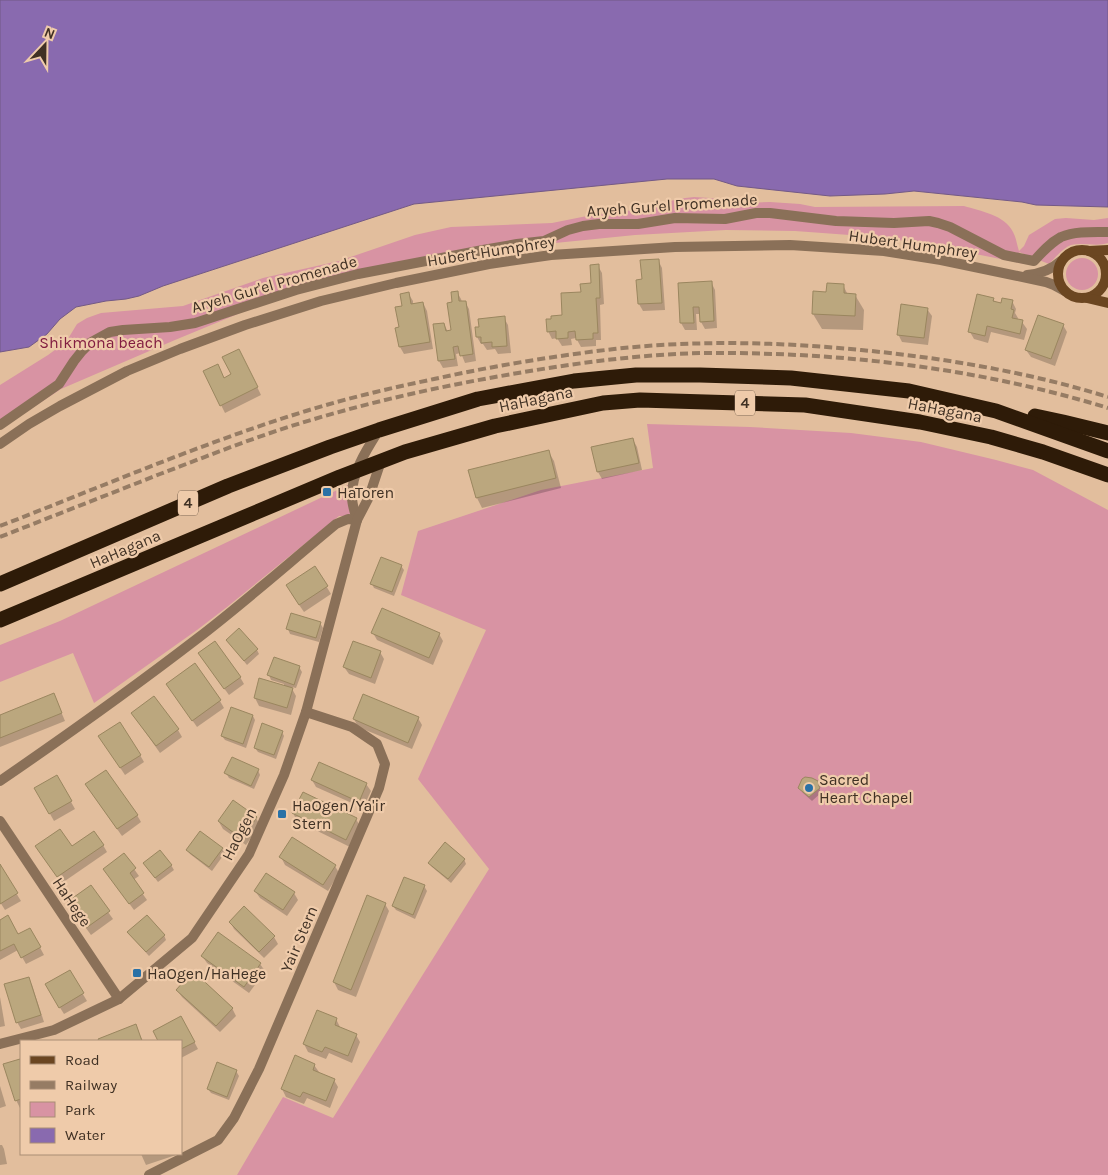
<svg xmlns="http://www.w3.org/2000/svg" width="1108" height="1175" viewBox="0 0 1108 1175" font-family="Karla,sans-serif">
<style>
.green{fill:#d893a3}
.water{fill:#896aaf;stroke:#735985}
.shadow{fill:#0003}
.building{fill:#bba77e;stroke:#9a865f}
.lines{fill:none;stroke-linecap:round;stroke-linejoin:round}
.street{stroke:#8a7058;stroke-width:10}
.secondary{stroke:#6b4621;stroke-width:10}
.highway{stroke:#2e1b08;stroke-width:15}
.rail{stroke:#967c64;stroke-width:4;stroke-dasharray:8 4;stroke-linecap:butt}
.poi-dot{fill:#2a71a6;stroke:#efcbaa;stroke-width:2}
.labels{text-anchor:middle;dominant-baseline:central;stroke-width:4.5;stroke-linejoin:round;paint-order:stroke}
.shield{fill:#efcbaa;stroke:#745f4c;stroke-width:1}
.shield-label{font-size:15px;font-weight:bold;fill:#403124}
.street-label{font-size:16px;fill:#403124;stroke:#efcbaa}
.park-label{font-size:16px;fill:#821d41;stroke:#efcbaa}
.poi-label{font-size:16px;fill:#403124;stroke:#efcbaa;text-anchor:start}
</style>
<rect width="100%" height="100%" fill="#e2be9d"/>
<g class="green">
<path d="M694,197L710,198L744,203L770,202L800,204L815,207L964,206C980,211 1005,215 1013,232C1016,237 1017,245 1019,251L1024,246L1029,235L1055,219L1066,218L1094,220L1108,218V243C1096,247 1083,242 1071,245C1063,248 1055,258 1049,264L1019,252L1025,264L926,244L877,237L795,231L726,230L635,235L555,243L475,255L391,271L310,290L245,311L175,340L61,389L0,429V385L48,355L66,342L77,324L87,318L101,313L183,306L263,278L339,261L415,235L451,227L552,223L587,216L620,211L642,210L677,199Z"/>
<circle cx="1082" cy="274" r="16"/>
<polygon points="647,424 750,427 851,433 921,442 996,460 1033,470 1108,510 1108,1175 237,1175 283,1097 333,1118 489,869 418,779 486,630 401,595 418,531 541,490 653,468"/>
<polygon points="348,485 352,516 339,516 227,607 197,630 94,703 73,653 0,682 0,645 60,621"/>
</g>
<polygon class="water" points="0,0 1108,0 1108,207 1036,205 1022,202 914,191 885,194 830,196 737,186 714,179 667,179 414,204 163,286 139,296 126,299 106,301 76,307 60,319 47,334 29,347 0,352"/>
<g class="shadow">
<polygon points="658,260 662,268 665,310 643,311 639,304 643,280"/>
<polygon points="598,266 602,273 604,304 600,305 601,340 596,340 596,346 581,347 576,338 571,339 572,345 562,346 557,338 552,339 548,331 564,317 582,293 592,284"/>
<polygon points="711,282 715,290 717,328 705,329 701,322 700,314 696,314 697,330 685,330 681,323"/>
<polygon points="843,285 848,295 855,295 864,310 863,330 822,329 813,314 827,293"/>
<polygon points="457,292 461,299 462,302 465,302 469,309 476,361 465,363 461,353 456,354 458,366 443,368 439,361 444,324 448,332 452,331 453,303"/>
<polygon points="408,293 413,301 413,305 423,303 427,311 433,349 404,354 400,347 400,328 403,307"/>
<polygon points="993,299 995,302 1002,304 1012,301 1016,309 1015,313 1018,318 1017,320 1022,322 1027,329 1024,340 991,332 988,343 974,339 970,332"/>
<polygon points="927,309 932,316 928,345 902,342 898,334"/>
<polygon points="504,318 508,325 511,353 498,354 495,349 487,350 483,344 481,344 477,337"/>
<polygon points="1063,325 1067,332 1055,366 1031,357 1026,350"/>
<polygon points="243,358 261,395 225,413 221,405 224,379 232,375"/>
<polygon points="633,440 637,447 642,470 602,479 598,472 593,448"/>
<polygon points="548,451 554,461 561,488 482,508 477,498 470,471"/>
<polygon points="401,566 404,570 394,596 374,588 372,584"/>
<polygon points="315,568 331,594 304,612 291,593"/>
<polygon points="320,623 323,628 319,642 290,634 288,629"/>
<polygon points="373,633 439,634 443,641 433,665 377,640"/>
<polygon points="227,640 257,650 259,654 247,665"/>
<polygon points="380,652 384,659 375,684 349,674 344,667"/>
<polygon points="204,661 240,677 244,684 229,695"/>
<polygon points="299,667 302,672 296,688 291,687 296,696 291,715 259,706 255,698 284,686 284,684 271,680 269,675"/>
<polygon points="172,691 220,701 224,708 197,727"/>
<polygon points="54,695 65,721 0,747 0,716"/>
<polygon points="132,713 178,730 182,737 160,753"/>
<polygon points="253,716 255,720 246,748 225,740 222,736"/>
<polygon points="418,718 422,725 412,749 358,727 354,719"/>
<polygon points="282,732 284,736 276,759 258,752 255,748"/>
<polygon points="104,743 140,755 144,762 125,775"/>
<polygon points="258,770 260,775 254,789 229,778 226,773"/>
<polygon points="57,777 75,809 54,821 36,789"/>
<polygon points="312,780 366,784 371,791 363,808 316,787"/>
<polygon points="817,782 821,793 812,801 803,793 800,788"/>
<polygon points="91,792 137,815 141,822 122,836"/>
<polygon points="293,813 356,819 360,826 350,847 297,821"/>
<polygon points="256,818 260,825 246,845 223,829 219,822"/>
<polygon points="103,845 107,852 62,883 41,854 71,847"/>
<polygon points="222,849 225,853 212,871 190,854 187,850"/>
<polygon points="124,855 139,876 133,880 147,900 134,910 109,876"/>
<polygon points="281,857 335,866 339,873 328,891 285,865"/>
<polygon points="464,859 466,864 451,883 432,867 429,863"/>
<polygon points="144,863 171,865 174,870 158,882"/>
<polygon points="0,867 21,901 5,910 0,902"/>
<polygon points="424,886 427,891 415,919 396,910 393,906"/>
<polygon points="90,887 113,919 91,935 73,910"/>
<polygon points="255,891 294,893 298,900 287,916 260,898"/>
<polygon points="385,904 389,911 356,997 338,990 334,982"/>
<polygon points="0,921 18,935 30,929 44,955 26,964 18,950 0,960"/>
<polygon points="230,922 274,937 278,944 264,958 234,929"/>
<polygon points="129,933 164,935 166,940 149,956 132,937"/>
<polygon points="202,956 260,964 265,971 249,993 207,963"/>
<polygon points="69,971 87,1001 64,1014 46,985"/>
<polygon points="28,978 32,985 44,1022 21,1029 17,1022"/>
<polygon points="177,990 232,1008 236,1016 220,1032 182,997"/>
<polygon points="0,997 5,1026 0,1027"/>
<polygon points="181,1017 198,1049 181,1058 181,1041 160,1041 154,1031"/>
<polygon points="336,1019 340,1027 340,1028 356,1035 360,1042 352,1063 329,1053 326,1059 308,1052 304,1044"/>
<polygon points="135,1026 143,1041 100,1041 99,1039"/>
<polygon points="20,1060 21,1063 21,1107 20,1108 16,1100"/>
<polygon points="314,1065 319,1072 318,1073 334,1080 338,1087 330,1108 307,1098 304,1104 286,1097 282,1089"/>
<polygon points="236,1071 239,1076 229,1100 211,1093 208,1089"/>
<polygon points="0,1086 6,1106 0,1108"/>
<polygon points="0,1145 2,1145 4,1149 7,1164 0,1165"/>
<polygon points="141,1154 179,1154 146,1165"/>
</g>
<g class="building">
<polygon points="659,259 662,303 638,304 636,280 642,279 640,260"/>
<polygon points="599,264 600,298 596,298 598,333 593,333 593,339 576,340 575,331 568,332 568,338 556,339 556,331 547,332 546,319 551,319 551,316 562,315 561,293 581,292 580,284 591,283 590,265"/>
<polygon points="712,281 714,321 700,322 699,307 693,307 694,323 680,323 678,283"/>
<polygon points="827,283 844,284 844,293 856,294 855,316 812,314 813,291 826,292"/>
<polygon points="458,291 459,301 466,301 473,354 460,356 458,346 453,347 455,359 438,361 433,324 444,323 446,331 451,330 447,303 452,302 451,292"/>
<polygon points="409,292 411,304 423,302 430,342 399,347 395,328 399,327 395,307 402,306 400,294"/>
<polygon points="977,294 994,298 993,301 1001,303 1002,298 1013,300 1011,309 1014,310 1012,318 1023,320 1020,334 987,326 985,336 968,332"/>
<polygon points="901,304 928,308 924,338 897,335"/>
<polygon points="1038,315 1064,324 1051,359 1025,350"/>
<polygon points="505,316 507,346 492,347 492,342 481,343 481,337 476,337 475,327 479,327 478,319"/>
<polygon points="239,349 258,387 220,406 203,371 218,364 224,378 231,374 222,357"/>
<polygon points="633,438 639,463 597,472 591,447"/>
<polygon points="549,450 556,478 476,498 468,470"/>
<polygon points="381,557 402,565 392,592 370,584"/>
<polygon points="315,566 328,586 299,605 286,585"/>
<polygon points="382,608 440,633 429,658 371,633"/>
<polygon points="291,613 321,622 316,638 286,629"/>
<polygon points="239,628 258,649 244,661 226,640"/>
<polygon points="215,641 241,677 224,689 198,653"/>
<polygon points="353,641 381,651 371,678 343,667"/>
<polygon points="274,657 300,666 294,685 267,675"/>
<polygon points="195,663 221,700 192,721 166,684"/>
<polygon points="259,678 293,688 287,708 254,698"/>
<polygon points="54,693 62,713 0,738 0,715"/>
<polygon points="363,694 419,717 408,743 353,719"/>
<polygon points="154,696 179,729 156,746 131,713"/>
<polygon points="231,707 253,715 243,744 221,736"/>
<polygon points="120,722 141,755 120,768 98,736"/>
<polygon points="262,723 283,731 274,755 254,748"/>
<polygon points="232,757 259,769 251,786 224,773"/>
<polygon points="319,762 367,783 359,802 311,780"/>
<polygon points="106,770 138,815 117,829 85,784"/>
<polygon points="57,775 72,801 49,814 34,788"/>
<polygon points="805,777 812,778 818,781 819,786 820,788 809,797 798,788 802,779"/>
<polygon points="303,792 357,818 346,840 292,813"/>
<polygon points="233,800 257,817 242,839 218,821"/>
<polygon points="60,829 72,846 94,831 104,845 57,877 35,846"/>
<polygon points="200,831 223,848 209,867 186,850"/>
<polygon points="292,837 336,865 323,885 279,857"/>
<polygon points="445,842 465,859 448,879 428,863"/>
<polygon points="160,850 172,865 155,878 143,863"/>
<polygon points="124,853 136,868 130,873 144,893 129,904 103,869"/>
<polygon points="0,864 18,893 0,904"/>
<polygon points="266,873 295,892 283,910 254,891"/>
<polygon points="404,877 425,885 413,915 392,906"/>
<polygon points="91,885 110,911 86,928 67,902"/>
<polygon points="367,895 386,903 351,990 333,982"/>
<polygon points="244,906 275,936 259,952 229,922"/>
<polygon points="8,915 18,934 30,928 41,947 21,958 14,944 0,951 0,920"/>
<polygon points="147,915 165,935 146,952 127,932"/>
<polygon points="218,932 261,963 244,987 201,956"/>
<polygon points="70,970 84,993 59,1008 45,984"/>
<polygon points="193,971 233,1008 216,1026 176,990"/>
<polygon points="29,977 41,1015 16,1023 4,984"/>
<polygon points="317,1010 337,1018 335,1025 357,1034 348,1056 325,1047 322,1052 303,1044"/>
<polygon points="181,1016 195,1042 181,1049 181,1041 158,1041 153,1031"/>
<polygon points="136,1024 142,1041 99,1041 98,1039"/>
<polygon points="295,1055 315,1064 313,1070 335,1079 326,1101 303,1092 300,1097 281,1089"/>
<polygon points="20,1059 21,1062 21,1099 15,1101 3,1064"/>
<polygon points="217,1062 237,1070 227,1097 207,1089"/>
</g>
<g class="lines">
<g class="street">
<path d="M1027,275C1040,274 1051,270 1061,261"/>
<path d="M0,425L59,384L74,361L82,351L90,343L110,332L123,330L170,327L195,323L296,290L358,274L483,250L517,244L544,241L568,230L583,226L599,224H638L675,218L725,219L756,213H770L836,221L894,223L929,221L938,223L950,227L1004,255L1034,261C1042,252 1050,243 1061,237C1075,231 1093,232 1108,232"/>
<polyline points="0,444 29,424 60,406 127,371 180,349 245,325 321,301 396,283 489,264 551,255 675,247 790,245 884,251 941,260 1046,282 1054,285 1065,291"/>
<path d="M357,520C355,513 352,505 352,497C351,473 367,449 379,430"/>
<path d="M0,781C67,735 133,688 198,638C245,602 290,562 336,524L348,519L357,520"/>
<polyline points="0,821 119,999"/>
<polyline points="0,1044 54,1030 119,999 192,938 249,854 284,775 306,712 357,520 369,497 381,461"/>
<polyline points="149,1175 218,1140 234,1118 259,1069 379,788 385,764 377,744 352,727 306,712"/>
</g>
<g class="secondary">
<circle cx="1082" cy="274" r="24"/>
<polyline points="1089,251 1108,250"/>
<polyline points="1087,298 1108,303"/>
</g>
<g class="highway">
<polyline points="1035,416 1063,422 1108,433"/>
<polyline points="0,584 228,486 330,447 379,430 478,399 574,381 636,375 700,375 791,378 909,391 996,411 1108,451"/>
<polyline points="0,620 340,477 405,452 495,426 603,403 640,400 805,405 920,422 991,437 1043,452 1108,475"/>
</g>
<g class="rail">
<path d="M0,526C101,487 202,443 306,411C348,398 391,388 434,379C493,366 554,356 614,349C696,340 779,342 861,350C944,358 1028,372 1108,397"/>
<path d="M0,537C53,516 107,495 160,474C210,455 260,435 311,420C381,399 452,384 524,372C584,362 645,354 706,353C841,352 979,368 1108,408"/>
</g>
</g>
<g class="poi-dot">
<rect x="322" y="487" width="10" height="10" rx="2.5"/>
<circle cx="809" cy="788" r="5"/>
<rect x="277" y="809" width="10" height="10" rx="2.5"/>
<rect x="132" y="968" width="10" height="10" rx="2.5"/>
</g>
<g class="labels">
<g class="shield">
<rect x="735" y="390.5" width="20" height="25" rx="4"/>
<rect x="178" y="490.5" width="20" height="25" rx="4"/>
</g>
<g class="shield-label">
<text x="745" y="403">4</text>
<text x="188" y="503">4</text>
</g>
<g class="street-label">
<text transform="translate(672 205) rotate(-4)">Aryeh Gur'el Promenade</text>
<text transform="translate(913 244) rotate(8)">Hubert Humphrey</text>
<text transform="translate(491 251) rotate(-9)">Hubert Humphrey</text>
<text transform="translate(274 284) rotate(-16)">Aryeh Gur'el Promenade</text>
<text transform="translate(536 399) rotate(-12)">HaHagana</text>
<text transform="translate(945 410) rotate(11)">HaHagana</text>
<text transform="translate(125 549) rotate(-23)">HaHagana</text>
<text transform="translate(239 834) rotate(-63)">HaOgen</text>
<text transform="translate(72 902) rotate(56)">HaHege</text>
<text transform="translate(299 939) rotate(-67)">Yair Stern</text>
</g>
<g class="park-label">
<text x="101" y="342">Shikmona beach</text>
</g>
<g class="poi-label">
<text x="337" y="492">HaToren</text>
<text x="819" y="779">Sacred<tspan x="819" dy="18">Heart Chapel</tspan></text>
<text x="292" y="805">HaOgen/Ya'ir<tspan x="292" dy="18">Stern</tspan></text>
<text x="147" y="973">HaOgen/HaHege</text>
</g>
</g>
<rect x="20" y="1040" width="162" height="115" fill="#efcbaa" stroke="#a98d74"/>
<rect x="30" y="1056" width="25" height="8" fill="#6b4621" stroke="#a98d74"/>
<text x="65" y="1065" font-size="15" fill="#403124">Road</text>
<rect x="30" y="1081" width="25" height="8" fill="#967c64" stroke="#a98d74"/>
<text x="65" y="1090" font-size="15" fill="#403124">Railway</text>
<rect x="30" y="1102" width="25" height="15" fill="#d893a3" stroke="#a98d74"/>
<text x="65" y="1115" font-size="15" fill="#403124">Park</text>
<rect x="30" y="1128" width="25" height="15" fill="#896aaf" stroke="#a98d74"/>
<text x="65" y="1140" font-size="15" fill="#403124">Water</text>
<g transform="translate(45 45) rotate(22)" stroke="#efcbaa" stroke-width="4" paint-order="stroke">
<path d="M0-4L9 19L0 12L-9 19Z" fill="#403124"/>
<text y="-8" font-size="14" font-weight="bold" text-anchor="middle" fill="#403124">N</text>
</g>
</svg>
